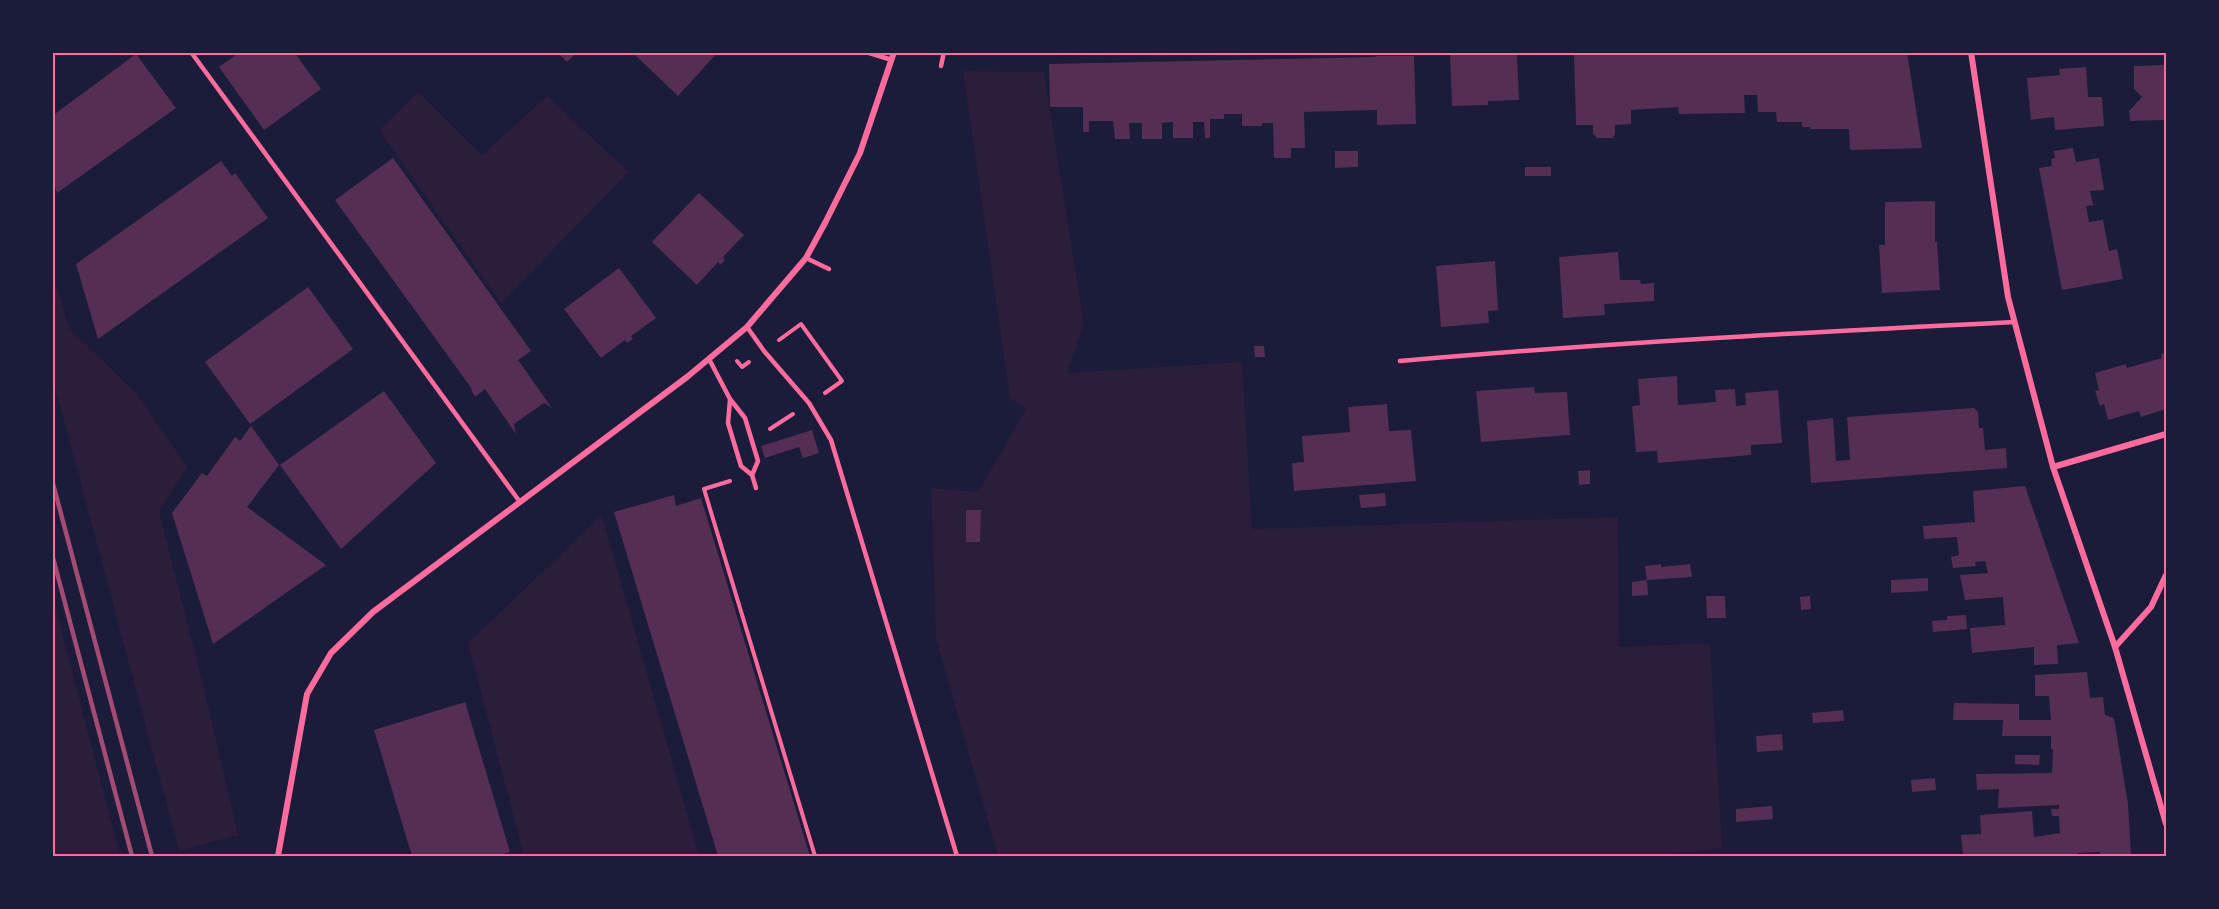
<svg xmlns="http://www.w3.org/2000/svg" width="2219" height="909" viewBox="0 0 2219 909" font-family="'Roboto Condensed',sans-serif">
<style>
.green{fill:#2a1e3b}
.building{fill:#542f53}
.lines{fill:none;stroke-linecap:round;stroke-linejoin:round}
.path{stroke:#ff6b9d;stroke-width:4}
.service{stroke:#ff6b9d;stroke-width:4.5}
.minor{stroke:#ff6b9d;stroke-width:6}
.rail{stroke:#a44b75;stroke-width:4.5}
.neatline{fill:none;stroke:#ff6b9d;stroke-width:2}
</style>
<rect width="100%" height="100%" fill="#1b1b3a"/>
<g class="green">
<polygon points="963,71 1044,72 1084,325 1067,373 1242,362 1252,529 1618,517 1619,647 1710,643 1722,848 1654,856 998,856 936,639 931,488 978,492 1026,409 1010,398"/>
<polygon points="418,92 482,155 547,96 629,172 501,303 379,130"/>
<polygon points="52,271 69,328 137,394 187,467 159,512 203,684 238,835 179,851 53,379"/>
<polygon points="602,515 699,856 524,856 468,643"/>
<polygon points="53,597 120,856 53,856"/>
</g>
<g class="building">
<polygon points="240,52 294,52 321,89 264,130 219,67"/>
<polygon points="557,52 577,52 567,62"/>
<polygon points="632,52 718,52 678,96"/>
<polygon points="1583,52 1907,52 1922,148 1850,150 1849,129 1810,129 1810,127 1802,127 1802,122 1777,122 1776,112 1758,112 1757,95 1744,95 1745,113 1679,114 1678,107 1631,110 1631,124 1615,125 1615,134 1613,138 1597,138 1593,134 1593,125 1576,125 1574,54"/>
<polygon points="136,54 176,108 57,193 52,177 52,116"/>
<polygon points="1450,55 1517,55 1519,100 1488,101 1488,105 1452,106"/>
<polygon points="1375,56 1414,56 1416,124 1377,125 1377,110 1304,112 1305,148 1291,148 1291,158 1274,158 1273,123 1262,123 1262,126 1242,126 1242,114 1224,114 1224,119 1210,119 1210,138 1205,138 1204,122 1193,122 1193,138 1173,138 1173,122 1162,123 1162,139 1142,139 1142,123 1129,123 1130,139 1115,139 1113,121 1089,121 1089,132 1083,132 1083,107 1050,107 1049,64 1376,57"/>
<polygon points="2166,65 2166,120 2130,121 2129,111 2142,97 2134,89 2134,66"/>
<polygon points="2086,67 2088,97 2102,97 2104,126 2055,130 2054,117 2031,120 2027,78 2060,75 2059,69"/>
<polygon points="2073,148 2076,162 2099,158 2104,190 2090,191 2093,205 2086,206 2089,222 2103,220 2109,251 2117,249 2123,279 2062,290 2039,168 2052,166 2051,159 2055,158 2054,151"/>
<polygon points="1335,151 1358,151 1358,167 1335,168"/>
<polygon points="393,158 531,351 518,360 552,408 544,403 514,424 516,434 485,389 475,397 471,390 472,389 335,200"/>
<polygon points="221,161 232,176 235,173 268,218 98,339 76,264"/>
<rect x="1525" y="167" width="26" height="9"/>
<polygon points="699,193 744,235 723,257 725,260 720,265 718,262 697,285 652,242"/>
<polygon points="1935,201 1935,242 1937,241 1940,290 1882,293 1879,245 1885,245 1885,202"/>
<polygon points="1618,252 1620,280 1640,280 1641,284 1654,283 1654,301 1604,304 1605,315 1563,318 1559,257"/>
<polygon points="1495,261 1498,310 1488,311 1489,323 1441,327 1436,266"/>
<polygon points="619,268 656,318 631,336 633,339 627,343 625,340 601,358 564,309"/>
<polygon points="308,287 353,349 250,424 205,362"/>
<polygon points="1254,346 1264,346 1265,357 1255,357"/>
<polygon points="2166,353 2166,409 2141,417 2139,411 2108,420 2104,404 2100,406 2095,391 2099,390 2095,373 2126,364 2127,368 2162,358 2161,354"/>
<polygon points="1677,376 1678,405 1716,402 1715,390 1735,389 1736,406 1746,405 1745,393 1778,390 1782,443 1751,445 1751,455 1658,463 1657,451 1636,452 1632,406 1640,405 1638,379"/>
<polygon points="1534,387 1535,393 1567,392 1570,435 1481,442 1476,391"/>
<polygon points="384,391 436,463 341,549 280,465"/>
<polygon points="1387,404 1389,431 1411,430 1416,481 1294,491 1292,463 1304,462 1302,436 1350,432 1348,407"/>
<polygon points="1974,408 1978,412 1979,428 1983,428 1985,450 2006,448 2007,468 1811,483 1807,421 1833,418 1836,461 1850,460 1847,417"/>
<polygon points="251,426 279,465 247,507 326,565 213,644 172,513 202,473 207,476 235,437 240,441"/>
<polygon points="812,430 819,453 803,458 799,447 765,458 761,446"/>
<polygon points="1590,470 1590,484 1579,485 1578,471"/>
<polygon points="2025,486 2079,643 2057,645 2058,664 2034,665 2034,647 1972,653 1970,628 2005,625 2003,597 1965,600 1960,575 1988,573 1985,561 1975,562 1976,566 1953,568 1951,557 1959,555 1957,537 1924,539 1923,526 1975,522 1973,491"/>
<polygon points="1385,493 1386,506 1361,508 1359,495"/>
<polygon points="674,495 676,506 701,498 810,856 718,856 614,512"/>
<polygon points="966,510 981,510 980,542 966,542"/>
<polygon points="1661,564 1661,567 1690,564 1692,577 1647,580 1645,566"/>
<polygon points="1928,578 1928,591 1891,593 1891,580"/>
<polygon points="1647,580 1648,595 1632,596 1632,582"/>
<polygon points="1706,596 1725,596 1726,618 1707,618"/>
<polygon points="1810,596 1811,609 1801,610 1800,597"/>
<polygon points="1966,615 1967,629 1933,632 1932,621 1947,620 1947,616"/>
<polygon points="2087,672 2090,698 2103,697 2105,715 2114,718 2128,804 2131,856 2100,856 2100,852 2077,853 2077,856 1963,856 1961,835 1981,834 1980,815 2032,811 2034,837 2060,833 2059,816 2052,816 2051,809 2059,809 2059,805 1998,808 1999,789 1977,790 1976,774 2052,773 2053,749 2051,749 2051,736 2002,736 2003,720 1953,720 1954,703 2019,704 2019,720 2051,720 2049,696 2035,696 2035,675"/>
<polygon points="465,702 510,852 495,856 412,856 374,730"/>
<polygon points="1843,710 1844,721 1813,723 1812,713"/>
<polygon points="1782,734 1783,750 1757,752 1756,736"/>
<polygon points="2015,755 2040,755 2039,765 2015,764"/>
<polygon points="1935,778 1936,790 1912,792 1911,780"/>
<polygon points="1772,806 1773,819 1736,822 1736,809"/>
</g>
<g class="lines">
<g class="path">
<polyline points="779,340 801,324 842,381 825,393"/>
<polyline points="737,361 742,367 749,362"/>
<polyline points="770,429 793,414"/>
<polyline points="730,481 704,489 815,856"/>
</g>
<g class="service">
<polyline points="191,52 520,502"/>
<polyline points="866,52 892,60"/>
<polyline points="941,66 944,52"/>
<polyline points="806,258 829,269"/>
<polyline points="747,327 764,351 809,403 831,440 957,856"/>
<polyline points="709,359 730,399 745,418 758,461 752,475"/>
<path d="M1400,361C1605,343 1810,332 2015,322"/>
<polyline points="730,400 728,423 741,466 752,475 756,488"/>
</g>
<g class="minor">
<polyline points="1971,52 2008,297 2053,467 2115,647 2166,824"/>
<polyline points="2053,467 2166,434"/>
<polyline points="2115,647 2151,607 2166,575"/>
<polyline points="278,856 307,694 331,653 373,612 687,377 747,327 806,258 825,223 860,153 894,52"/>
</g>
<g class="rail">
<polyline points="52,480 152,856"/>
<polyline points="52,554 132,856"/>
</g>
</g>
<rect width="2219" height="909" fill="none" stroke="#1b1b3a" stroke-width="108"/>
<rect x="54" y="54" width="2111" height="801" class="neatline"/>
</svg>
